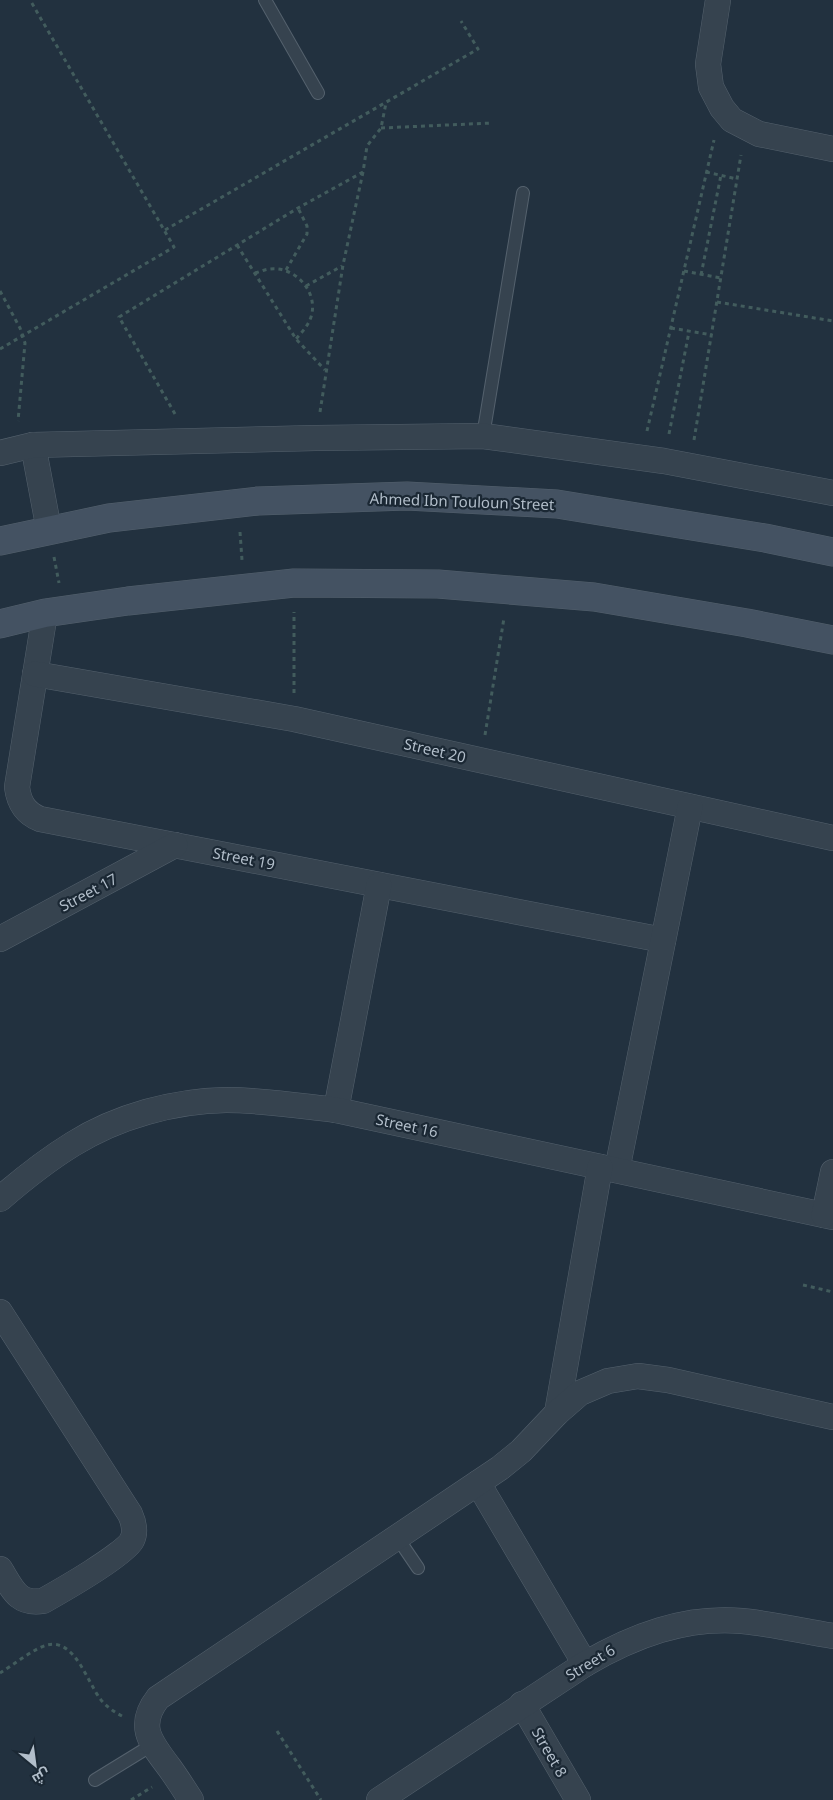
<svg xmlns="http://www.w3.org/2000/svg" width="833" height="1800" viewBox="0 0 833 1800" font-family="'Noto Sans',Cairo,sans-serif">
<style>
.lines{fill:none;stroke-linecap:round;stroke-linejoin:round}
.lane-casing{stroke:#54616d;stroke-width:14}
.street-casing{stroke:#54616d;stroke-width:26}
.secondary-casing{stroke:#54616d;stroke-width:29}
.path{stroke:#425c5d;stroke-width:3;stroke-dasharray:4 4;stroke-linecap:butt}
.lane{stroke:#36434f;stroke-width:12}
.street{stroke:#36434f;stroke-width:25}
.secondary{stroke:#445262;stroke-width:28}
.labels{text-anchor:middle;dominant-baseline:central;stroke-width:4.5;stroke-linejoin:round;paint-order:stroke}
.street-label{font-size:15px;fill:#b2beca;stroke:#1b2834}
</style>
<rect width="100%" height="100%" fill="#22313f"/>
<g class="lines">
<g class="lane-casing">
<g id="lane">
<polyline points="265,0 318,93"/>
<polyline points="483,436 523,193"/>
<polyline points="397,1537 418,1568"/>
<polyline points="95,1780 152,1745"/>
</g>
</g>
<g class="street-casing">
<g id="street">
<polyline points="718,0 708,64 711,87 722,108 732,120 759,134 833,149"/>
<polyline points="33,445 49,530"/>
<polyline points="0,453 33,445 316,438 483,436 664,461 833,493"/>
<path d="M45,613L17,787C19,803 25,813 40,819L663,940"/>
<polyline points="35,674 294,719 833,838"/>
<polyline points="0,939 175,845"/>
<polyline points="336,1110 379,885"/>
<polyline points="617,1170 690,807"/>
<path d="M0,1199C23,1179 47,1160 73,1144C118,1116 174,1101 226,1100C263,1100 300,1106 336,1110L833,1217"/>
<polyline points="824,1215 833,1172"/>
<path d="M0,1312L130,1514C134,1523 136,1532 132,1540C126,1554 59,1592 43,1601C17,1605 12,1588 0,1569"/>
<polyline points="557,1413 600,1167"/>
<polyline points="478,1483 585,1664"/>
<polyline points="522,1704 578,1800"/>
<path d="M191,1800C184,1789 177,1778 169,1767C151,1743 136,1726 158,1698L500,1468L521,1451L557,1413L580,1393L608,1381L638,1376L668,1380L833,1417"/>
<path d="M379,1800L585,1664C633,1636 685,1616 742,1621C772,1624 803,1631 833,1636"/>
</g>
</g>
<g class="secondary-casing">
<g id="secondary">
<polyline points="0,541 109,518 258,501 407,496 557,504 765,538 833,552"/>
<polyline points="0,624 45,613 128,601 294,583 438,584 594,597 747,623 833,640"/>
</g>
</g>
<g class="path">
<polyline points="381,128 492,123"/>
<polyline points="706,172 737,179"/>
<polyline points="165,230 478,49 461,21"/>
<polyline points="237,245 296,339 325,370"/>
<polyline points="286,270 307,234 307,226 298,208"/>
<polyline points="684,271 721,278"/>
<path d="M255,273C260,272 265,269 270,269C295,266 319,292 311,317C308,326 302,332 296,339"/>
<polyline points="701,275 721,175"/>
<polyline points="306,286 342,266"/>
<polyline points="0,291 20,328 25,343 18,421"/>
<polyline points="717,302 833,321"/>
<polyline points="671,328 712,335"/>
<polyline points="0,349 174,247 30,0"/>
<polyline points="320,412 343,265 363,172 367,146 381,128 386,103"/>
<polyline points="175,414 119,317 298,208 363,172"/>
<polyline points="647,431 714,140"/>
<polyline points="669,434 689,332"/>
<polyline points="694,440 741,155"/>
<polyline points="240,532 242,560"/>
<polyline points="54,557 59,583"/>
<polyline points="294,693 294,612"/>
<polyline points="485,735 504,618"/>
<polyline points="803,1285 833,1292"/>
<path d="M0,1673C13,1665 33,1649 47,1645C75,1638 87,1682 101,1700C107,1707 114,1712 122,1716"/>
<polyline points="277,1731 321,1800"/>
<polyline points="131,1800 152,1787"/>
</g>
<use href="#lane" class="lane"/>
<use href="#street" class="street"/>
<use href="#secondary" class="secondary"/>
</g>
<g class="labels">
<g class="street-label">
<text transform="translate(462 501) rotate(2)">Ahmed Ibn Touloun Street</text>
<text transform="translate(435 750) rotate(13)">Street 20</text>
<text transform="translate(244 858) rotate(11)">Street 19</text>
<text transform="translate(88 892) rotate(-28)">Street 17</text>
<text transform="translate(407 1125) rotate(12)">Street 16</text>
<text transform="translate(590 1662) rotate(-31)">Street 6</text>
<text transform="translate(550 1752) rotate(60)">Street 8</text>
</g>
</g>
<g transform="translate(35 1765) rotate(151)" stroke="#1b2834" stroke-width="4" paint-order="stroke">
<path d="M0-4L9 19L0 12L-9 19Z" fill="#b2beca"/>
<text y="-8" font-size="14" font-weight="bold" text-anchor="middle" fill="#b2beca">ش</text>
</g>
</svg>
